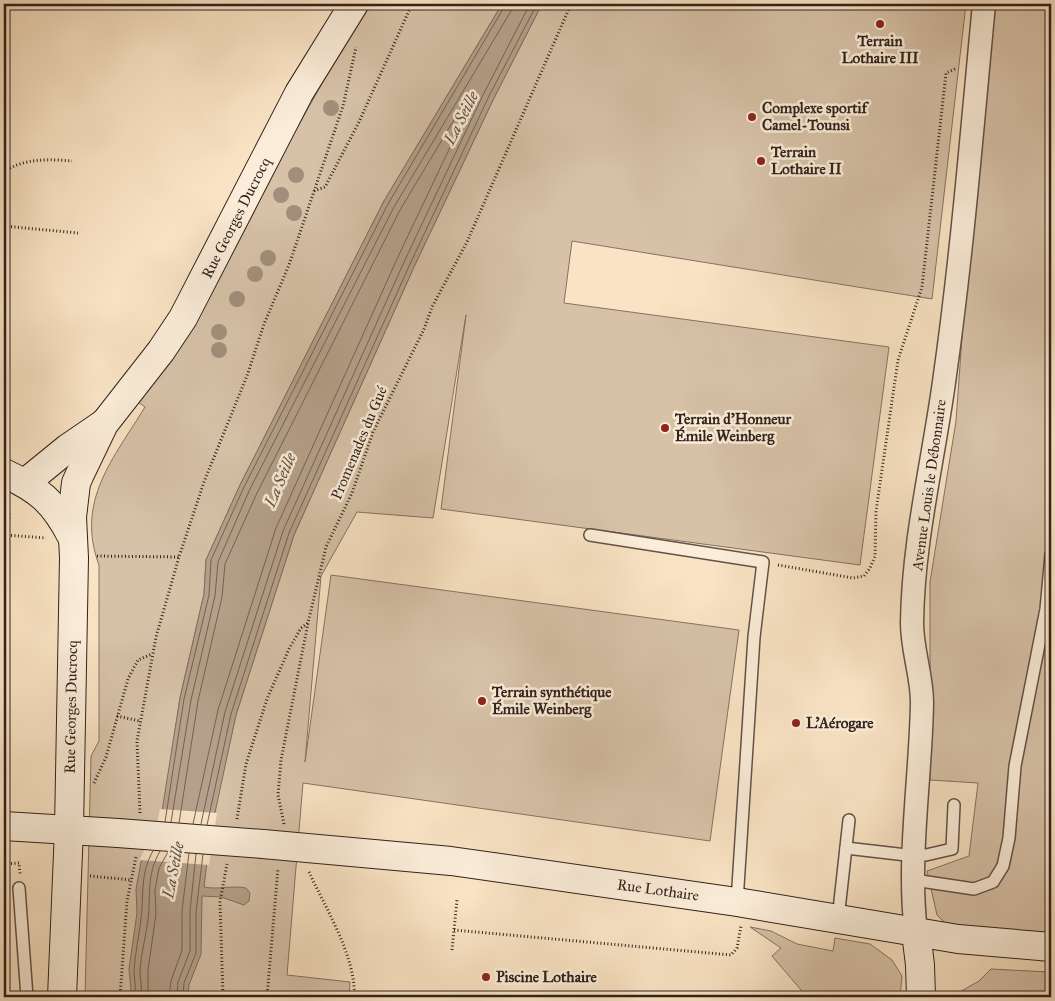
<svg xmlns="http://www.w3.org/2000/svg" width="1055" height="1001" viewBox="0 0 1055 1001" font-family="'IM FELL Great Primer',serif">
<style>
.green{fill:#d7c2a8;stroke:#847262}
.water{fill:#b5a18b;stroke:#806e5f}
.pier{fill:#f9e3c4}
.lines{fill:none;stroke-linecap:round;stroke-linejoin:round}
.shore{stroke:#726254;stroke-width:1}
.lane-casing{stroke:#625247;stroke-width:14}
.street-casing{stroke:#625247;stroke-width:25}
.secondary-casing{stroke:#30221d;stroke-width:30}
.path{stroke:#30221d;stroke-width:3;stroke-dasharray:1 2.5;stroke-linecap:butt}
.lane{stroke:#fbedd9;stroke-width:11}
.street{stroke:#fbedd9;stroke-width:22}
.secondary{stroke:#fbedd9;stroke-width:28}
.secondary-bridge-casing{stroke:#30221d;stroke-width:30;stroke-linecap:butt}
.secondary-bridge{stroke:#fbedd9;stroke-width:28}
.tree{fill:#a28f7b}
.poi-dot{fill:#8f2418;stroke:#fbedd9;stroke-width:2}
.labels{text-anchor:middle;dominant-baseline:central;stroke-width:5;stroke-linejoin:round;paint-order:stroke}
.poi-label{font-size:15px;font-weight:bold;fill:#30221d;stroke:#fbedd9;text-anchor:start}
.street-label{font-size:15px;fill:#30221d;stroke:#fbedd9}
.water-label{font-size:16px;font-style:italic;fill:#5f4e44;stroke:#fbedd9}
</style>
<rect width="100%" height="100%" fill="#f9e3c4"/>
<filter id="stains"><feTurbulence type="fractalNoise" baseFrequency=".004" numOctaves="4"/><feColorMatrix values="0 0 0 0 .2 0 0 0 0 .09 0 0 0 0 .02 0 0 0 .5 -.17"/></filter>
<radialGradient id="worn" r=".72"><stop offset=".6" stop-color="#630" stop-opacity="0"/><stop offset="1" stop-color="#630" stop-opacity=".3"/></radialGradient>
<g class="green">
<path d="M370,4H502L384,201L240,485L206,560L204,594L180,698L135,997H85L91,756L99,741V565C75,501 114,458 145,407L138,402L243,226L347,38Z"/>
<polygon points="542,4 966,4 932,299 572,241 564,303 889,347 860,565 441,509 466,315 433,518 357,512 321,576 305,762 331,575 739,630 710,841 303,783 287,975 350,982 349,997 162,997 209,836 236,715 294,535 414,267 494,98"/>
<polygon points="992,4 1051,4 1051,942 954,932 937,915 927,871 969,856 978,783 930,780 930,582 956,421 970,227"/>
<polygon points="750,927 771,931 797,944 833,951 835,938 870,944 892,960 902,976 900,997 807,997 772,956 781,948"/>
<polygon points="991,969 1048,972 1045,997 951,997 979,981"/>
</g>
<path class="water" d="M502,4H542L494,98L414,267L294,535L236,715L210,836L204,887C219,890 231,885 246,888L250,893L249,901L244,905L221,897L202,896L201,954L189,985L188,997H128L131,989L129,969L137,913L136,889L141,862L159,830L180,698L204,594L206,560L240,485L384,201Z"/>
<polygon class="pier" points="160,809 217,813 209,865 139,860 156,829"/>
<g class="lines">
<g class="shore">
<polyline points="165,822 184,699 209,595 211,560 244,487 388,204 506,4"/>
<polyline points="171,822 191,700 215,596 218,562 250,489 394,207 511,11 512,4"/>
<polyline points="179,823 198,701 222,597 225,564 257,493 400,210 467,98 470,97 472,101 397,259 276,528 218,710 193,824"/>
<polyline points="201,824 225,712 283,531 404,262 484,93 530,4"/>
<polyline points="207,825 231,714 289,533 410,264 489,96 537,4"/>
<path d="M134,997C137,988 134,980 134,970C135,954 139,936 141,919C144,895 140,873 153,851"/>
<path d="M140,997C143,988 140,980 140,970C141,954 146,936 148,920C151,893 146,876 160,851"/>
<polyline points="148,997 148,970 156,914 155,890 159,868 168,852"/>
<polyline points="169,997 171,981 182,950 182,911 189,853"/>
<polyline points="177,997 178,982 190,951 190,911 196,854"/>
<polyline points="183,997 184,983 196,953 196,912 203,854"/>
</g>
<g class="lane-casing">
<g id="lane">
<polyline points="590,535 763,562 754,637 737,902"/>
<polyline points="846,848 915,856"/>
<polyline points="915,854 926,855 952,849 954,805"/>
<polyline points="914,880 974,889 993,882 1003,866 1009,838 1015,766 1046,609 1051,555"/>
<polyline points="19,888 27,997"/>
<polyline points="838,919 849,820"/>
</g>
</g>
<g class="street-casing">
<path id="street" d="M916,932C907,859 921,776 922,702C922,676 912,650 912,623C913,541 933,462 944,382C962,256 972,130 984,4"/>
</g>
<g class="secondary-casing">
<g id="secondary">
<path d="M4,473C40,490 54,502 72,537"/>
<polyline points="25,483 68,448 103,424"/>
<polyline points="4,826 118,833"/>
<polyline points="263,844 451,861 737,902 958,939 1051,947"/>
<polyline points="916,932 920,965 921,997"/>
<polyline points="62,997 69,829 74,558 72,517 76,483 80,474 104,424 161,351 183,318 299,93 354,4"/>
</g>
</g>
<g class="path">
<path d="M4,172C23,158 50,159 72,161"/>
<polyline points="314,191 325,187 359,122 412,4"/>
<polyline points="4,226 78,233"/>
<polyline points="4,509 10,515 7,524 4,524"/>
<polyline points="4,531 7,524"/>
<polyline points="4,535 46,538"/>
<polyline points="97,556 179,557"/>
<polyline points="778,565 853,578 864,576 870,568 875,556 876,511 898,360 922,287 946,73 957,68"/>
<polyline points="117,716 140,721"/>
<polyline points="94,783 106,757 128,679 138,660 152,654"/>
<polyline points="140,813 137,741 156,637 179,557 204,482 248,373 264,324 289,265 343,106 356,47"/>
<polyline points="237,819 246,764 267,699 289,649 301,628 308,623"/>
<polyline points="284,824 278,795 281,760 308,623 326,547 352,493 373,432 424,329 432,307 467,242 571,4"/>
<polyline points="4,864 19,863 20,874"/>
<path d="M309,872C325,907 357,959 354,997"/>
<polyline points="90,876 132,880"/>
<polyline points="454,930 731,955 737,948 741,926"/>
<polyline points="452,950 457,900"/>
<polyline points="120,997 127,901 136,857"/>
<polyline points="223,997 220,902 227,864"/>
<polyline points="267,997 278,868"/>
</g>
<use href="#lane" class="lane"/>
<use href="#street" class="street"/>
<use href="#secondary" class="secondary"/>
<g class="secondary-bridge-casing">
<polyline id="secondary-bridge" points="118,833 263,844"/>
</g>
<use href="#secondary-bridge" class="secondary-bridge"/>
</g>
<g class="tree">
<circle cx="331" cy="108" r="8"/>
<circle cx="296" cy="175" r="8"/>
<circle cx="281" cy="195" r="8"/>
<circle cx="294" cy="213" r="8"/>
<circle cx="268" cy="258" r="8"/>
<circle cx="255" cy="274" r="8"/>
<circle cx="237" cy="299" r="8"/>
<circle cx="219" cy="332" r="8"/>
<circle cx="219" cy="350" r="8"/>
</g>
<g class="poi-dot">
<circle cx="880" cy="24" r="5"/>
<circle cx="752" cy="117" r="5"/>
<circle cx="761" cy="161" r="5"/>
<circle cx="665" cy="428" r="5"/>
<circle cx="482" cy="701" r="5"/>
<circle cx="796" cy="723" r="5"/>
<circle cx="486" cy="977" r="5"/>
</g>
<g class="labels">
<g class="poi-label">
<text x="880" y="41" text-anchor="middle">Terrain<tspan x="880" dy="17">Lothaire III</tspan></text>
<text x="762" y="108">Complexe sportif<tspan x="762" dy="17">Camel-Tounsi</tspan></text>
<text x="771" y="152">Terrain<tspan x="771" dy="17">Lothaire II</tspan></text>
<text x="675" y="419">Terrain d'Honneur<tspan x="675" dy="17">Émile Weinberg</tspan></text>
<text x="492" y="692">Terrain synthétique<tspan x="492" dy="17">Émile Weinberg</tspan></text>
<text x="806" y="723">L'Aérogare</text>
<text x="496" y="977">Piscine Lothaire</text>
</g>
<g class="street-label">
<text transform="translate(236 218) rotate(-63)">Rue Georges Ducrocq</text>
<text transform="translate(359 443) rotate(-67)">Promenades du Gué</text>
<text transform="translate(929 485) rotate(-82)">Avenue Louis le Débonnaire</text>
<text transform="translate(71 707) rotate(-89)">Rue Georges Ducrocq</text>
<text transform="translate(658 890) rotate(8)">Rue Lothaire</text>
</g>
<g class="water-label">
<text transform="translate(461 118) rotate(-63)">La Seille</text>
<text transform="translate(280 480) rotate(-67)">La Seille</text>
<text transform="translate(173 870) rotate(-79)">La Seille</text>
</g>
</g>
<rect width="1055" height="1001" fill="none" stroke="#f9e3c4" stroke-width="20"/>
<rect x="5" y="5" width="1045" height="991" fill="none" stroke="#30221d" stroke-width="2.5"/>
<rect x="10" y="10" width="1035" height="981" fill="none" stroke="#30221d"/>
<rect width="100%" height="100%" filter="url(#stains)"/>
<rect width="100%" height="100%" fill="url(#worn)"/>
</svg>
